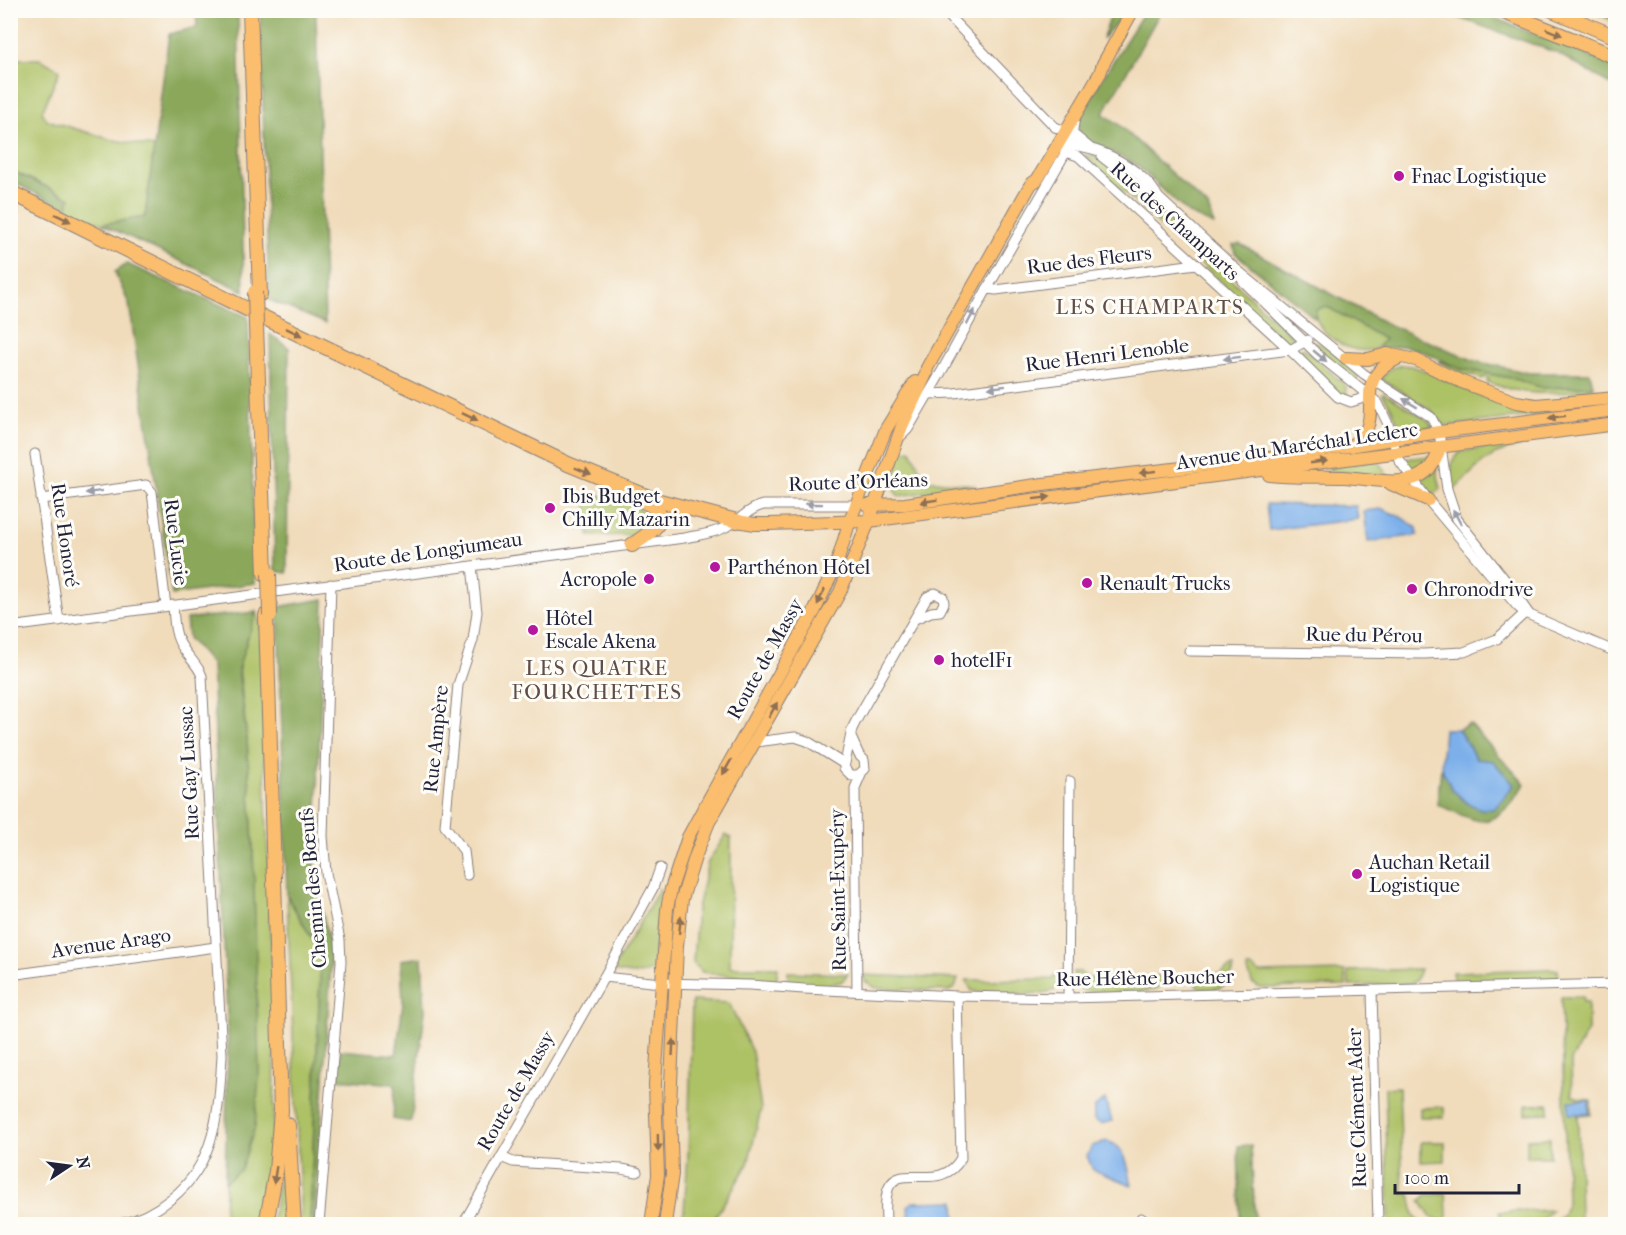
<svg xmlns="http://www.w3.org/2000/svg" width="1626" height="1235" viewBox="0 0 1626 1235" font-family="'IM FELL French Canon',serif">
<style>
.green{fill:#adc165;stroke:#687250;stroke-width:1.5}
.forest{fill:#8aa75a;stroke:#56644a;stroke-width:1.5}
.water{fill:#7db0ea;stroke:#506992;stroke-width:1.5}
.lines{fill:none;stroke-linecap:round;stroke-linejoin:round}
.minor-casing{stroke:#897e7a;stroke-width:11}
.major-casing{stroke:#897e7a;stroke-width:14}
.highway-casing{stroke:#897e7a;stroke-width:16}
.minor{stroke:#fff;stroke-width:9}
.major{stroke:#fbbd6e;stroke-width:12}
.highway{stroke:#fbbd6e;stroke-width:14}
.highway-bridge-casing{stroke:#897e7a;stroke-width:16;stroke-linecap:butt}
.highway-bridge{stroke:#fbbd6e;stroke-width:14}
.oneway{fill:#8e7054}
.oneway2{fill:#9c9ca7}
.poi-dot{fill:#b5179e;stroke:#fdfcf7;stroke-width:2}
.labels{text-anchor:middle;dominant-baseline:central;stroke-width:6;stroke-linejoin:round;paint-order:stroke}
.poi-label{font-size:20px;fill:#22223b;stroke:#fdfcf7;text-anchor:start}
.street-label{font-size:20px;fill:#22223b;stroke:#fdfcf7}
.neighbourhood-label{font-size:21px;letter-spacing:1.5px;fill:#604d47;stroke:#fdfcf7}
</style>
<rect width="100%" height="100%" fill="#fdfcf7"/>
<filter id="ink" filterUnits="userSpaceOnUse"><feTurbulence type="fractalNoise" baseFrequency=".0167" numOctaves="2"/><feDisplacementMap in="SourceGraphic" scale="12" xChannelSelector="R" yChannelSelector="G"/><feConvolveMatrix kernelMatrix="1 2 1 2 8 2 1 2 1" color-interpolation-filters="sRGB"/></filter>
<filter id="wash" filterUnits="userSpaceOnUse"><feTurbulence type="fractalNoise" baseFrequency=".008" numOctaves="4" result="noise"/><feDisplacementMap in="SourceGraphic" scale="24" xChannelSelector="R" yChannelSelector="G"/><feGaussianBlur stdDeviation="1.35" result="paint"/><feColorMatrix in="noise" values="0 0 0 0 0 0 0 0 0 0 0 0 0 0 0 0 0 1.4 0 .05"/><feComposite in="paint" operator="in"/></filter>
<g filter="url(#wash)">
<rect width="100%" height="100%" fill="#f0dbba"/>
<g class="green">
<polygon points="10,59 40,59 60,70 42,112 47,120 109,139 154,147 145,217 102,224 67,209 70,198 11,170"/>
<polygon points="1085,154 1090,157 1092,155 1109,165 1297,341 1287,343 1085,156"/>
<path d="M1326,306L1385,339C1381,343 1379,348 1374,349C1352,357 1314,333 1315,310Z"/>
<path d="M1311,342C1331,343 1346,364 1359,377L1356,380C1341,367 1324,357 1311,342Z"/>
<polygon points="1304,348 1346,386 1347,398 1342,397 1298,354 1299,350"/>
<path d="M1441,361L1461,369L1511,378L1543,388L1593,386L1590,390C1548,394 1528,397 1487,382L1489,379L1484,377L1482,379L1473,375L1467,376L1438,362Z"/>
<path d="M1403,365C1417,366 1430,373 1443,379C1479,395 1507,410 1546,410L1547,414L1445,426L1431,410L1381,379L1391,368Z"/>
<polygon points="1384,393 1428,420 1433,427 1402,433 1391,407 1382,394"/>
<path d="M1521,442L1520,446C1485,454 1478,467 1453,491C1451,475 1447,463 1460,452Z"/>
<path d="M911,450L925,480L975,485L899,496C884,482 894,470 899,452Z"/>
<polygon points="1432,456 1430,463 1414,473 1403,459"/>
<polygon points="1377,460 1388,476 1329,471 1328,470 1330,467"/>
<polygon points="1436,467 1441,489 1432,495 1420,482"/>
<polygon points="586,492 630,503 645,513 645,531 632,535 589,536"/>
<path d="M256,612L260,624C263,732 267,840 271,948C274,1039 282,1135 258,1224H224L225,1182L241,1169L253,845L247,740L239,665Z"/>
<polygon points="726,834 731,838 730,967 778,967 776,982 702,972 693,963 697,908 708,862"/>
<path d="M660,888L653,969C640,978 628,973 612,971Z"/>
<polygon points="287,896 321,954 310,1224 301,1224"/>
<path d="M1233,967C1232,986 1218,992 1201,989L1196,984L1193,975L1221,974L1228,968Z"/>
<polygon points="1247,968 1252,968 1259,973 1345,971 1346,986 1260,988 1252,983"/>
<polygon points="1420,969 1416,980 1410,984 1349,986 1348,971"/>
<polygon points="1552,969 1558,970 1559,980 1461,983 1457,982 1453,978 1452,972"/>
<polygon points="788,972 848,974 841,982 829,984 828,986 791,984 788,980"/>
<path d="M1062,972C1062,979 1061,985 1056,989C1046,997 986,993 972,991L966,980L1052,979L1058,973Z"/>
<path d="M1073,972H1080L1087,978L1163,976L1161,985L1158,988C1147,993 1090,996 1081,989C1075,985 1074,978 1073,972Z"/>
<polygon points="862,975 958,979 955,988 949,991 876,988 865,981"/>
<polygon points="1561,997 1583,997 1583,1002 1588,1002 1588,1030 1571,1061 1572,1095 1579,1099 1591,1100 1591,1115 1578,1116 1580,1224 1552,1224 1563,1215 1567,1200"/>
<polygon points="692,1001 729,1003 752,1052 761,1109 748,1164 711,1224 679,1224 684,1211 688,1157"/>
<polygon points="1399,1087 1403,1194 1410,1194 1414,1214 1421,1224 1389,1224 1385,1088"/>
<polygon points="1549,1104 1549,1113 1526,1114 1526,1105"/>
<polygon points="1444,1107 1444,1117 1420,1117 1420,1108"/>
<polygon points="1550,1138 1550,1157 1527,1157 1527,1139"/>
<polygon points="1421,1142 1445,1142 1445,1161 1421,1162"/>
<polygon points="284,1155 291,1224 271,1224"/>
<polygon points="1446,1194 1447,1216 1444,1222 1430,1216 1420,1201 1426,1195"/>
<polygon points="1552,1210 1539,1222 1506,1222 1501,1220 1499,1212"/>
</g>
<g class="forest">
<polygon points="1113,10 1124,11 1120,19 1102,39"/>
<polygon points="196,11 238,11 244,291 102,224 145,217 169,34 197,27"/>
<polygon points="260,11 319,11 316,15 325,323 269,300"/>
<polygon points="1161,11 1103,114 1116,122 1208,207 1214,225 1189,214 1134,163 1087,141 1079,133 1078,122 1083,109 1144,12"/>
<polygon points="1440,11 1478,11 1615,67 1615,87 1557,53"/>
<polygon points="1589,11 1615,11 1615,21"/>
<polygon points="10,170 70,198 67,209 11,181"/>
<polygon points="1240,244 1387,324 1475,361 1529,373 1590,373 1593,386 1543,388 1511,378 1461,369 1424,352 1404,346 1383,349 1378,347 1384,339 1326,306 1316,310 1315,318 1235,253 1233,245"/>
<polygon points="127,264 248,317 255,583 172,595 129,304 115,272"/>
<polygon points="270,334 289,348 287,573 275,571"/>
<polygon points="324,599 315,872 325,925 332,950 315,1224 310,1224 321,954 287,896 278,607"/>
<polygon points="256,612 238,669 247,740 253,845 259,1075 255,1127 241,1169 225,1182 228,1037 212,665 188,638 186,619"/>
<path d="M1470,724L1525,784C1517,797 1499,821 1482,821C1471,821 1448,809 1437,804L1441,768L1452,789L1467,803L1476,759L1458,729Z"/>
<polygon points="422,957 425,1011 411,1122 393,1119 395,1084 338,1079 340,1050 396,1055 403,1003 401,960"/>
<polygon points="1251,1145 1255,1219 1240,1220 1238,1146"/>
</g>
<g class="water">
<polygon points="1266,504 1356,506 1358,519 1269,530"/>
<polygon points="1382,509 1399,516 1417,528 1418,535 1368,542 1364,511"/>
<polygon points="1444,729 1458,729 1476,759 1493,761 1514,785 1494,809 1481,809 1467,803 1452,789 1441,768"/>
<polygon points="1105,1099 1112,1121 1101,1124 1094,1120 1094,1108"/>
<rect x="1569" y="1101" width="20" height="13"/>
<path d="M1107,1141C1128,1148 1127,1166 1132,1185L1093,1170L1087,1156L1092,1146Z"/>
<polygon points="955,1201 956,1224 910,1224 908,1206 913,1202"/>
</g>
</g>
<g filter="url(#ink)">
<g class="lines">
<g class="minor-casing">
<g id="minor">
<polyline points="943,10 1055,127 1073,134 1090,148"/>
<path d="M1054,150C1084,134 1145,169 1158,197L1236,269L1364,374L1431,417L1439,432L1447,489L1457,519L1506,581L1529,614"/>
<polyline points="1066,152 1078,156 1290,350 1338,397 1351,402 1370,396"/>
<polyline points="1102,157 1151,195 1158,197"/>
<polyline points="1238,273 1243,281 1318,355 1378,403 1388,424 1399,460 1428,500 1517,606 1525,613 1616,652"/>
<polyline points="987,289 996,290 1196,264"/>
<polyline points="929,394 954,393 1290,350 1308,340"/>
<polyline points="899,438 908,429 943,369 987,289 1066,152 1071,140 1075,118"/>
<polyline points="35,454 59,621"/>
<polyline points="41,499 146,485 152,492 166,606"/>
<path d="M10,627L684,538C698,535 713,534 726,527C739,521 749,508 763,505H856"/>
<polyline points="1189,651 1424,654 1464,652 1497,639 1525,613"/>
<polyline points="851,737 859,755 864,760 865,769 858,775 851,775 844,768 852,729 857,719 927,597 935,593 943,597 944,603 940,611 931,612 915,619"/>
<polyline points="756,742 795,737 807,741 844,764"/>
<polyline points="467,875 464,851 445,826 458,685 473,640 477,612 472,566"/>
<polyline points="10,975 216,947"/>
<polyline points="604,977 661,983 750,985 804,989 957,996 1068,998 1616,984"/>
<polyline points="1372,990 1378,1224"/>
<polyline points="857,991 855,788 861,774"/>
<polyline points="1068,998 1070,781"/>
<polyline points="501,1157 513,1162 622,1169 637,1172"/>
<polyline points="1141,1218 1150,1224"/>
<path d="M120,1224C140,1220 156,1211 172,1198C217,1162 219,1108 222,1055L202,676C198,665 189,658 183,648C174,636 174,619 173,605"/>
<polyline points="319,1224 341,962 340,940 326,873 323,836 331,584"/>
<polyline points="463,1224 604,977 653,888 660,868"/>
<path d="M886,1224C886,1213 884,1198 889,1187C901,1162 941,1194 961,1158L957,996"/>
</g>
</g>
<g class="major-casing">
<g id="major">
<polyline points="1346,358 1368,359 1387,354 1416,360 1462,382 1516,402 1536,405 1616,398"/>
<path d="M1352,446C1357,440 1364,435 1367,428C1371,418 1370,410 1370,399C1369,376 1381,366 1401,357"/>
<path d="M1269,475C1294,478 1320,476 1344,477C1380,479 1428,496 1440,447"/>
<polyline points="1391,484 1428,500"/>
<polyline points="867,505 905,504 1043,484 1277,457 1439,432 1616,410"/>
<polyline points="737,521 755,524 769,524 869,521 1616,424"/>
<polyline points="651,1224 658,1175 655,1084 667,909 671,889 688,837 701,813 815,610 837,563 849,523 886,429 915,382"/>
<polyline points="665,1224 672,1174 670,1106 677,946 682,899 695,857 709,822 840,592 869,521 902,426 926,374 927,368 1031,184 1037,180 1100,73 1103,64 1133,10"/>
</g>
</g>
<g class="highway-casing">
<g id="highway">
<polyline points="250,10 260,294"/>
<polyline points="1499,10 1616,57"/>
<polyline points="1552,10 1616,37"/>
<polyline points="10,192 273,322 568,464 656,500 737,521"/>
<polyline points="256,325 265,574"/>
<path d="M632,545C649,534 678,516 643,501"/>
<polyline points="266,615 281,1110 276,1171 266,1224"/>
<polyline points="288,1125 294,1224"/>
</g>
</g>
<use href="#minor" class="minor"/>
<use href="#major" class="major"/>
<use href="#highway" class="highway"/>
<g class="highway-bridge-casing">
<g id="highway-bridge">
<polyline points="255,292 256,325"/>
<polyline points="269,574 270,615"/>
</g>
</g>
<use href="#highway-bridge" class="highway-bridge"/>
</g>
<defs><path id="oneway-solid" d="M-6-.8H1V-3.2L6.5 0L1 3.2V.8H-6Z" transform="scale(1.5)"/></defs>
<g class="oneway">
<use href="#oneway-solid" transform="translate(1554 32) rotate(22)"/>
<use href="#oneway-solid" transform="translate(63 218) rotate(26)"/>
<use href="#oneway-solid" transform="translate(294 332) rotate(26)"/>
<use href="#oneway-solid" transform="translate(470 417) rotate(26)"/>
<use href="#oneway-solid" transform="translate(1557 417) rotate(173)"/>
<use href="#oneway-solid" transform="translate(1319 462) rotate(-8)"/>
<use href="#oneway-solid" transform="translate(583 471) rotate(23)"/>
<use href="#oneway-solid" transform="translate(1148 472) rotate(173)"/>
<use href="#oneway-solid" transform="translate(1042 498) rotate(-7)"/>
<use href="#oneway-solid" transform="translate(929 501) rotate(171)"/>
<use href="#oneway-solid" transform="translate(821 597) rotate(115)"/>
<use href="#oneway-solid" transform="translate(773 710) rotate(-61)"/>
<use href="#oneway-solid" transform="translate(727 767) rotate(120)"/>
<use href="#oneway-solid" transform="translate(680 925) rotate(-84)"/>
<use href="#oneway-solid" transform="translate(673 1047) rotate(-87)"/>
<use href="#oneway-solid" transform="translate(658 1143) rotate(89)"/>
<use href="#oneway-solid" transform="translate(275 1175) rotate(99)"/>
</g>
<g class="oneway2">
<use href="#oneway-solid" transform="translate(971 317) rotate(-62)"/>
<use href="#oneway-solid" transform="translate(1320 356) rotate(40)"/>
<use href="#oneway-solid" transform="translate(1232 358) rotate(173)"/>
<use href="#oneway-solid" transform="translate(997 387) rotate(173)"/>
<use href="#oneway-solid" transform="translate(1410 403) rotate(-149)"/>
<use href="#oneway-solid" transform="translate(94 492) rotate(173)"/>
<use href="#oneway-solid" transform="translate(814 504) rotate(-179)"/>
<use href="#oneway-solid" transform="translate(1457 517) rotate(-118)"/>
</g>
</g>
<g class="poi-dot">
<circle cx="1399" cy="176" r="6"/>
<circle cx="550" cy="508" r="6"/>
<circle cx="715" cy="567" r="6"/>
<circle cx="649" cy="579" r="6"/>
<circle cx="1087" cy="583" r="6"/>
<circle cx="1412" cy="589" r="6"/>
<circle cx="533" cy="630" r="6"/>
<circle cx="939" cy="660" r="6"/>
<circle cx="1357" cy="874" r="6"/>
</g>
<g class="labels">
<g class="poi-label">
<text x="1411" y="176">Fnac Logistique</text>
<text x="562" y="496">Ibis Budget<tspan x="562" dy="23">Chilly Mazarin</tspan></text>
<text x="727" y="567">Parthénon Hôtel</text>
<text x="637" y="579" text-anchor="end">Acropole</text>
<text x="1099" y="583">Renault Trucks</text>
<text x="1424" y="589">Chronodrive</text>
<text x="545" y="618">Hôtel<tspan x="545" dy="23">Escale Akena</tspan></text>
<text x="951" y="660">hotelF1</text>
<text x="1369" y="862">Auchan Retail<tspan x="1369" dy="23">Logistique</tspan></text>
</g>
<g class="street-label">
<text transform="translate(1175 221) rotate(42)">Rue des Champarts</text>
<text transform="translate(1089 260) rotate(-7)">Rue des Fleurs</text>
<text transform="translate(1107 355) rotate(-7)">Rue Henri Lenoble</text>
<text transform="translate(1297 446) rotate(-8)">Avenue du Maréchal Leclerc</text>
<text transform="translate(858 482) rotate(-2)">Route d'Orléans</text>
<text transform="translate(65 535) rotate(82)">Rue Honoré</text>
<text transform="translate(176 542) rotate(83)">Rue Lucie</text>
<text transform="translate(428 552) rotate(-8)">Route de Longjumeau</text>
<text transform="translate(1364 635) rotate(1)">Rue du Pérou</text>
<text transform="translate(765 659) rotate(-61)">Route de Massy</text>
<text transform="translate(436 739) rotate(-84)">Rue Ampère</text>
<text transform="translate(189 773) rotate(-93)">Rue Gay Lussac</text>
<text transform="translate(313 888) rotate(-95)">Chemin des Bœufs</text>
<text transform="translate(838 890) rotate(-91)">Rue Saint-Exupéry</text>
<text transform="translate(111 943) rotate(-8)">Avenue Arago</text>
<text transform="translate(1145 978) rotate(-1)">Rue Hélène Boucher</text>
<text transform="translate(516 1091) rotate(-60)">Route de Massy</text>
<text transform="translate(1357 1108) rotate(-92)">Rue Clément Ader</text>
</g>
<g class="neighbourhood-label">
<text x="1150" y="307">LES CHAMPARTS</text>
<text x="597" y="668">LES QUATRE<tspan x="597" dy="24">FOURCHETTES</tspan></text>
</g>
</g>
<rect width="1626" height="1235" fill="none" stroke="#fdfcf7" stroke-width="36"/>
<g transform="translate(69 1166) rotate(77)" stroke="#fdfcf7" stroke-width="4.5" paint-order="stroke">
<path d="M0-4.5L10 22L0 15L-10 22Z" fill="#22223b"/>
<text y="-9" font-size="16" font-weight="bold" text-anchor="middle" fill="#22223b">N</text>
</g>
<path d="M1395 1184v9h124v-9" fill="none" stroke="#22223b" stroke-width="3"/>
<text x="1404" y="1184" font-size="18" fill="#22223b" stroke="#fdfcf7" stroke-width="4.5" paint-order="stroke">100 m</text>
</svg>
